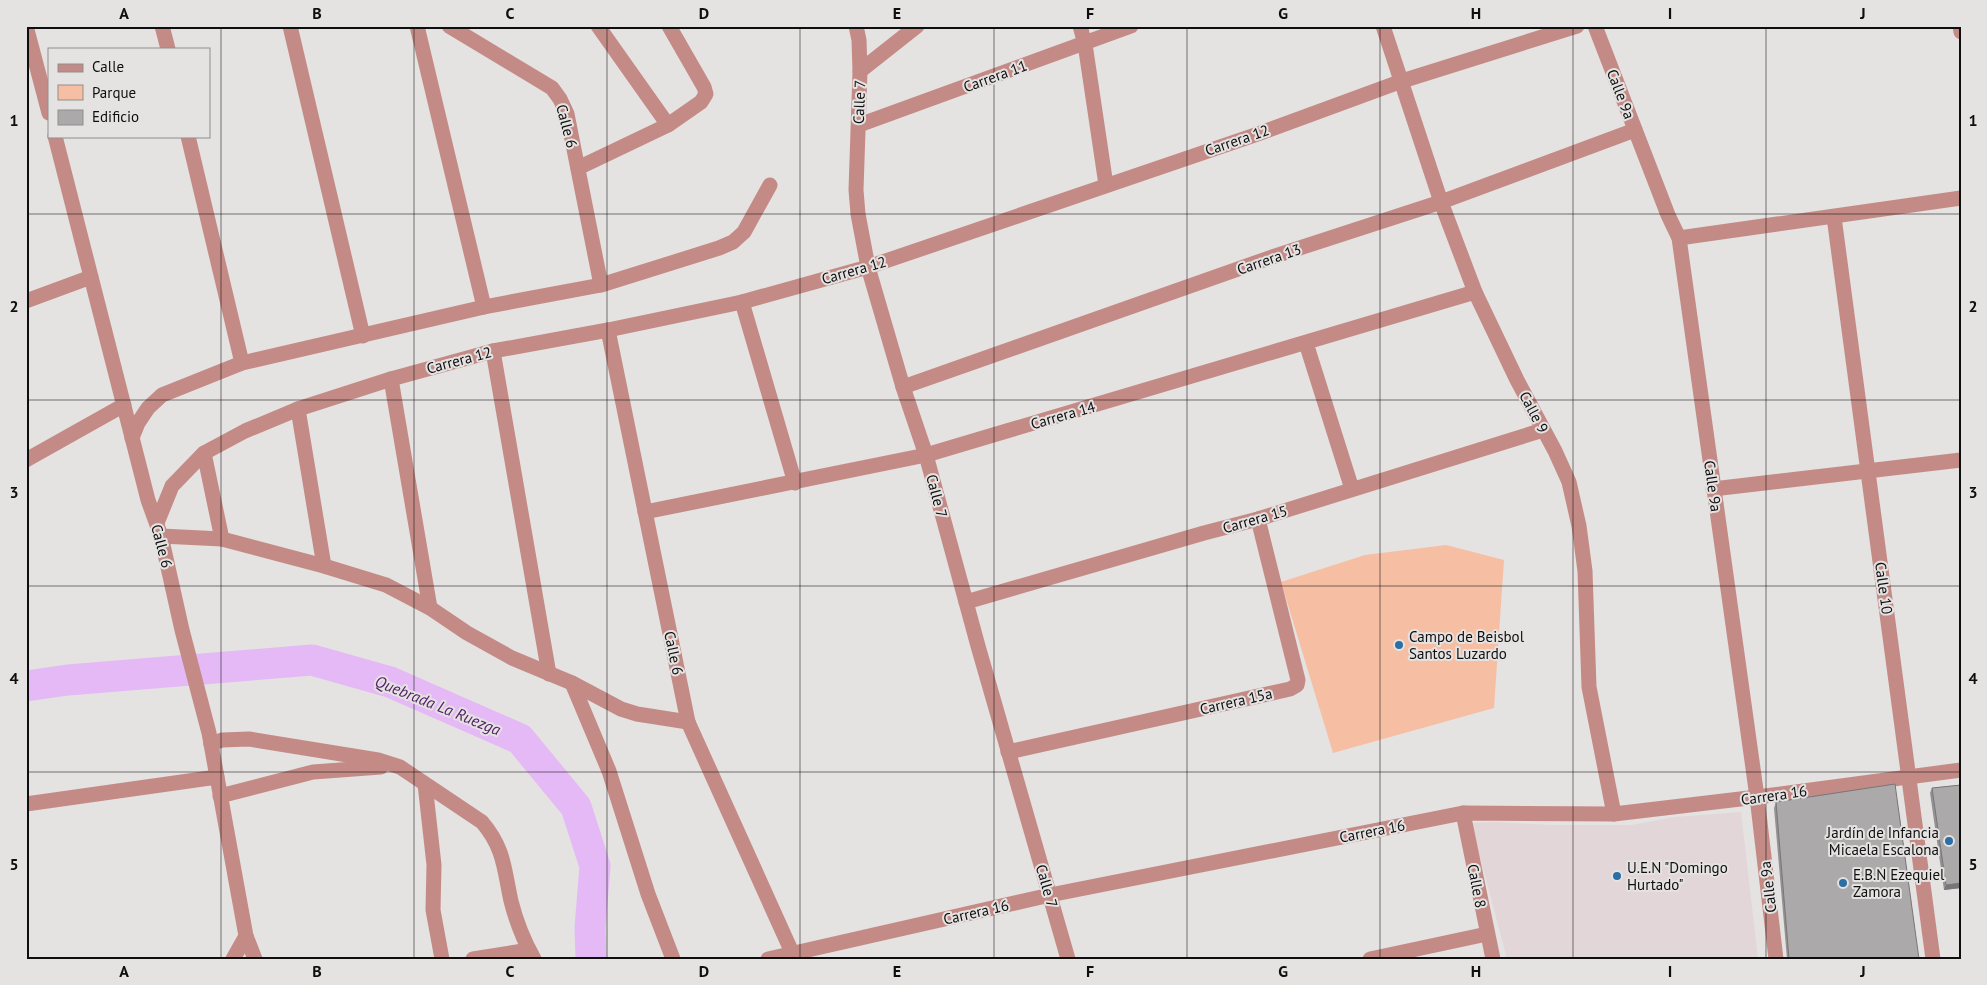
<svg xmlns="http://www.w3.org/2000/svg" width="1987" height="985" viewBox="0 0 1987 985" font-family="'PT Sans',sans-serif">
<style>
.built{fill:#e2d6d9}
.green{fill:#f6bfa3}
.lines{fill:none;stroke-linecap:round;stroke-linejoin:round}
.river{stroke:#e4b9f6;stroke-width:31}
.minor{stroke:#c48b86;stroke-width:15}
.wall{fill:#949193}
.shaded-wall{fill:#787678}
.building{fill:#aca9ab;stroke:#787678}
.grid{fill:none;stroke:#0f0e0e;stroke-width:1;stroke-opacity:0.55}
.poi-dot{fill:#2c6fa4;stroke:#e5e2e2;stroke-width:2}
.labels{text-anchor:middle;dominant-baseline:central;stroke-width:4;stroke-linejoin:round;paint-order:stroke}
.street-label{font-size:15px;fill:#0f0e0e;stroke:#e5e2e2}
.poi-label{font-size:15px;fill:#0f0e0e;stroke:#e5e2e2;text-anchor:start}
.water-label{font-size:16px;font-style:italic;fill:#542067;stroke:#e5e2e2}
.neatline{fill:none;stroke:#0f0e0e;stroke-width:2}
.grid-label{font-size:16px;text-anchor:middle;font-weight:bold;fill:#0f0e0e}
</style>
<rect width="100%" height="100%" fill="#e5e2e2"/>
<polygon class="built" points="1741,812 1758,959 1507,959 1471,823 1498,822 1549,825 1631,825 1675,817"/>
<polygon class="green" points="1446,545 1504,560 1494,708 1333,753 1281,582 1365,555"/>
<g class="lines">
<polyline class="river" points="26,686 68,680 312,660 390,682 520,739 576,807 595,866 590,928 591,959"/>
<g class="minor">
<polyline points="26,26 49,113"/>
<polyline points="162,26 168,49"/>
<polyline points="290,26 363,336"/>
<polyline points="417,26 484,307"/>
<polyline points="449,26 552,88 560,99 567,114 601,285"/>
<polyline points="598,26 668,125"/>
<polyline points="856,26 859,40 860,71 856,190 858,214 868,267 903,387 926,455 978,646 1068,959"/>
<polyline points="1080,26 1085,44 1106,185"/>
<polyline points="1383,26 1441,202 1475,292 1517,380 1555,451 1569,482 1579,526 1585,571 1589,687 1614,814"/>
<polyline points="1595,26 1668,215 1679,238 1757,797 1776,959"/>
<polyline points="1960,26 1961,32"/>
<polyline points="860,71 917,26"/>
<polyline points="859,125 1131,26"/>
<polyline points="55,136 148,500 161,536 182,630 209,733 246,936 255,959"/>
<polyline points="188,136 242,363"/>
<polyline points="578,168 668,125 701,102 706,94 704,87 669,26"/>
<polyline points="1834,217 1933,959"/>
<polyline points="1679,238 1961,198"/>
<polyline points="26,301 91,277"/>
<polyline points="742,302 795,483"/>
<polyline points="608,330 688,722 795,959"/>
<polyline points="1306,343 1352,489"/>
<polyline points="493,351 549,674"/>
<polyline points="391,379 430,608"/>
<polyline points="903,387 1272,257 1441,202 1635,130"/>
<polyline points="298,409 324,566"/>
<polyline points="132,438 138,423 148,408 162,395 242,363 484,307 601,285 719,248 733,242 744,232 770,185"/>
<polyline points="204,453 222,539"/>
<polyline points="26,460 124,405"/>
<polyline points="1713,489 1961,460"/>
<polyline points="645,512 926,455 1475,292"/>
<polyline points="157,523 172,486 204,453 245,431 298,409 391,379 493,351 608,330 742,302 868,267 1255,135 1402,81 1577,26"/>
<polyline points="161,536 222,539 324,566 386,585 430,608 467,633 512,658 572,683 621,709 637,714 688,722"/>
<polyline points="966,602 1204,533 1258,519 1543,430"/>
<polyline points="572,683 609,771 648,894 673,959"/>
<path d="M211,744L222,740L249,739L378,760L400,767L482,822C505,849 504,870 511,901C516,921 524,941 534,959"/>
<polyline points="1008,752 1290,689 1297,685 1298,680 1258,519"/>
<polyline points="425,784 434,865 433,910 442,959"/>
<polyline points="220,796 313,772 381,767"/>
<polyline points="26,804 217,777"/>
<polyline points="1463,813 1493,959"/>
<polyline points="233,959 246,936"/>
<polyline points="473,959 529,950"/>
<polyline points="768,959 1050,895 1463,813 1614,814 1757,797 1961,770"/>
<polyline points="1370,959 1487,934"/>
</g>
</g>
<g class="wall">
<polygon points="1961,785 1961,888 1944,890 1930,793 1932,788"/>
<polygon points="1776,802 1919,959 1787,959 1774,808"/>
</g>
<polygon class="shaded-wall" points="1961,883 1961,888 1944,890 1946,885"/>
<g class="building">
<polygon points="1895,784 1919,959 1789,959 1776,802"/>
<polygon points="1961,785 1961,883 1946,885 1932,788"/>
</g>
<path class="grid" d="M221,26V959M414,26V959M607,26V959M800,26V959M994,26V959M1187,26V959M1380,26V959M1573,26V959M1766,26V959M26,214H1961M26,400H1961M26,586H1961M26,772H1961"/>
<g class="poi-dot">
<circle cx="1399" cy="645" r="5"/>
<circle cx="1949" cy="841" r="5"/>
<circle cx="1617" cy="876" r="5"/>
<circle cx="1843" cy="883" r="5"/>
</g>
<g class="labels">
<g class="street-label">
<text transform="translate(995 76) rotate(-20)">Carrera 11</text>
<text transform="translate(1621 94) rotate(69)">Calle 9a</text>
<text transform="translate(859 102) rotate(-88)">Calle 7</text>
<text transform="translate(567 126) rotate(75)">Calle 6</text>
<text transform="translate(1237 140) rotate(-19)">Carrera 12</text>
<text transform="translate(1269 259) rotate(-19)">Carrera 13</text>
<text transform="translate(854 270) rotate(-16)">Carrera 12</text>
<text transform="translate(459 360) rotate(-15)">Carrera 12</text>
<text transform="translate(1534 412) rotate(62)">Calle 9</text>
<text transform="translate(1063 415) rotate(-16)">Carrera 14</text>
<text transform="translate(1713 486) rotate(82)">Calle 9a</text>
<text transform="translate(937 496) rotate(75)">Calle 7</text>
<text transform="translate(1255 519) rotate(-16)">Carrera 15</text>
<text transform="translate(162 546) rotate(75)">Calle 6</text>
<text transform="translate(1884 588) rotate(82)">Calle 10</text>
<text transform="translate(674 653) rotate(78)">Calle 6</text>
<text transform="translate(1236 701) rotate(-13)">Carrera 15a</text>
<text transform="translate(1774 795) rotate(-8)">Carrera 16</text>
<text transform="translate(1372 831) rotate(-11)">Carrera 16</text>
<text transform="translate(1047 886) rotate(74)">Calle 7</text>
<text transform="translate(1477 886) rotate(79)">Calle 8</text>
<text transform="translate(1768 887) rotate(-97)">Calle 9a</text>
<text transform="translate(976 912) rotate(-13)">Carrera 16</text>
</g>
<g class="poi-label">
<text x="1409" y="636">Campo de Beisbol<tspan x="1409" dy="17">Santos Luzardo</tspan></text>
<text x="1939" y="832" text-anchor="end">Jardín de Infancia<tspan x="1939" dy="17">Micaela Escalona</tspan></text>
<text x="1627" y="867">U.E.N "Domingo<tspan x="1627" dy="17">Hurtado"</tspan></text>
<text x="1853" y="874">E.B.N Ezequiel<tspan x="1853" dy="17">Zamora</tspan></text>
</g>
<g class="water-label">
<text transform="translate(438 705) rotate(22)">Quebrada La Ruezga</text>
</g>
</g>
<rect width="1987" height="985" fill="none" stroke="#e5e2e2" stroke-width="55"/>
<rect x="48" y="48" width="162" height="90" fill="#e5e2e2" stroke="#8f8d8d"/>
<rect x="58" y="64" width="25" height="8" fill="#c48b86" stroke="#8f8d8d"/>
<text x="92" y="72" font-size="15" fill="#0f0e0e">Calle</text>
<rect x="58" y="85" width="25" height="15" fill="#f6bfa3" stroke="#8f8d8d"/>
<text x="92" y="98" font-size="15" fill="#0f0e0e">Parque</text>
<rect x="58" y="110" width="25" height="15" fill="#aca9ab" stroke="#8f8d8d"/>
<text x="92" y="122" font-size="15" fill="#0f0e0e">Edificio</text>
<rect x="28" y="28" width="1932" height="930" class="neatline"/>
<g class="grid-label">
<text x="124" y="19">A</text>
<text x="317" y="19">B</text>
<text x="510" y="19">C</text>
<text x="704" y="19">D</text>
<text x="897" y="19">E</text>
<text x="1090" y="19">F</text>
<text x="1283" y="19">G</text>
<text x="1476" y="19">H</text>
<text x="1670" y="19">I</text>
<text x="1863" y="19">J</text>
<text x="14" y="126">1</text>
<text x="1973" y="126">1</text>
<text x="14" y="312">2</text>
<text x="1973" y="312">2</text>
<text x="14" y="498">3</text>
<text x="1973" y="498">3</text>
<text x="14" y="684">4</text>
<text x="1973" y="684">4</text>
<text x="14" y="870">5</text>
<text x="1973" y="870">5</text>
<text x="124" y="977">A</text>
<text x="317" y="977">B</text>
<text x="510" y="977">C</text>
<text x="704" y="977">D</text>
<text x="897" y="977">E</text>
<text x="1090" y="977">F</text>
<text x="1283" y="977">G</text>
<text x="1476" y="977">H</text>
<text x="1670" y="977">I</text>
<text x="1863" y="977">J</text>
</g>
</svg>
